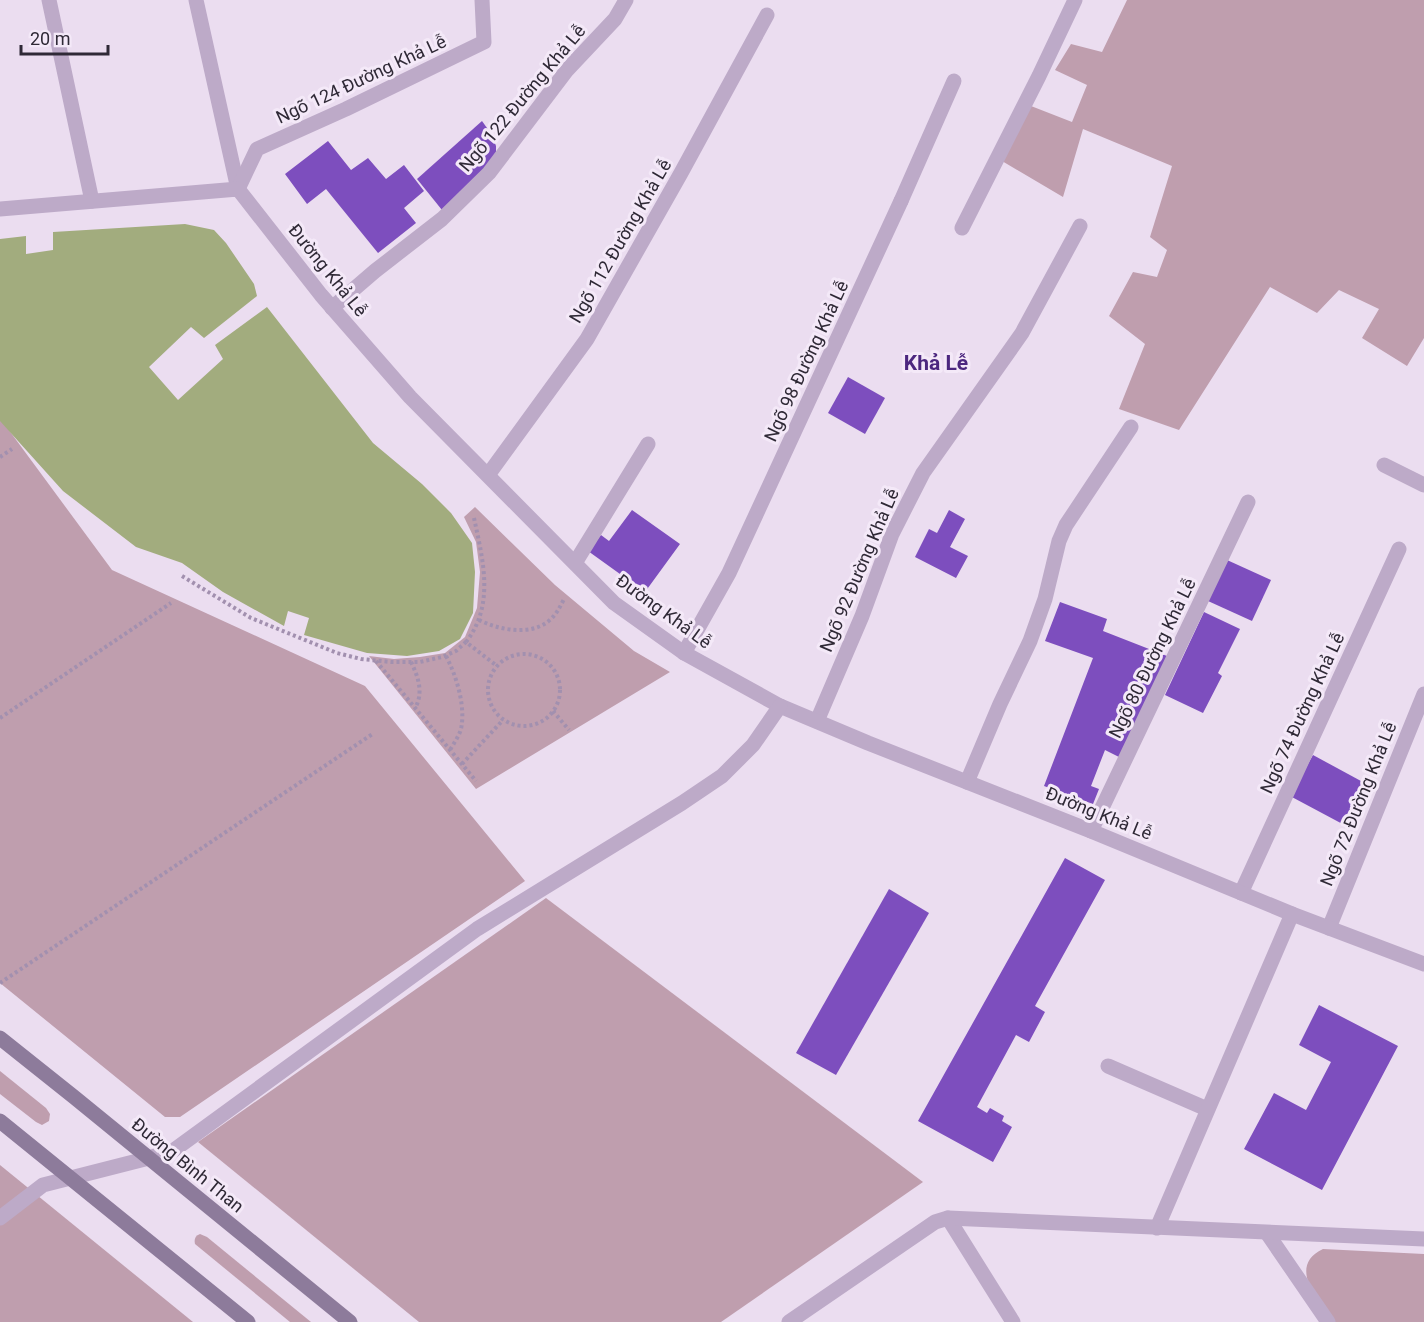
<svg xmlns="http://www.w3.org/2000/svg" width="1424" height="1322" viewBox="0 0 1424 1322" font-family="Roboto,sans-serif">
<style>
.green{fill:#bf9eae}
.water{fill:#a2ac7e}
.building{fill:#7d4ebe}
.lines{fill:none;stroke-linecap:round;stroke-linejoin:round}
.path{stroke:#a290af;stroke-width:4;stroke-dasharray:3 3;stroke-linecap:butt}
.service{stroke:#bdaac8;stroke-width:15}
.minor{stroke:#bdaac8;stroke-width:15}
.tertiary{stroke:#bdaac8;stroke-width:15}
.secondary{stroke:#8d7b9b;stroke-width:15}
.labels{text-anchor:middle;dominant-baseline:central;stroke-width:6;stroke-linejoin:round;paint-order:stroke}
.street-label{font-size:18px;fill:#2f2936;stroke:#f4e9f8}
.quarter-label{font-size:21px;font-weight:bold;fill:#4c277f;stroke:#f4e9f8}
</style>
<rect width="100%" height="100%" fill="#ebddf0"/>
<g class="green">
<polygon points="1127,0 1424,0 1424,338 1407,366 1362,338 1379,309 1339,290 1317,313 1270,287 1179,430 1119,409 1145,344 1109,316 1133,272 1157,277 1167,250 1150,237 1172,166 1083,129 1063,197 1002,161 1031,106 1072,122 1087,85 1055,70 1071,44 1102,52"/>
<polygon points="0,418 112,570 365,686 525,881 180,1117 165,1117 0,983"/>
<polygon points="475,507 555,585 634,651 670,672 476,789 369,656 394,659 420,657 445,653 465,637 477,608 480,572 476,542 464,517"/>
<polygon points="546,898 923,1182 721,1322 419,1322 198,1142"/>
<polygon points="0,1071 46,1108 50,1114 49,1121 42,1125 36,1122 0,1094"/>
<polygon points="0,1165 193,1322 0,1322"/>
<path d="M200,1234L207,1237L311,1322H290L195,1244C194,1239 195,1236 200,1234Z"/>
<path d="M1323,1249L1424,1254V1322H1333C1318,1301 1287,1266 1323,1249Z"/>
</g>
<polygon class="water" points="185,224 214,230 226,243 254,284 257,296 204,338 191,327 149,367 178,400 223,359 215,345 267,307 373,443 422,484 451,513 472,543 475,572 473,613 460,639 439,651 407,656 367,653 304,635 309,618 288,611 284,626 223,592 182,563 136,547 63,491 0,421 0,239 26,236 26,254 53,250 53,232"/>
<g class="building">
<polygon points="482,121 492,135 496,146 496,154 492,161 442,210 417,179"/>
<polygon points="328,141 351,170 368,158 386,179 404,165 424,191 404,208 416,223 378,253 326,189 307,204 285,174"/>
<polygon points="848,377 885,398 865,434 828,413"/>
<polygon points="632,510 680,544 645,592 588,551 601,535 609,541"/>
<polygon points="949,510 965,519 950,547 968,556 956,578 915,557 929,529 937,533"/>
<polygon points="1227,560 1271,580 1252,621 1208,601"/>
<polygon points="1060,602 1107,619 1103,631 1167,656 1121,758 1105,750 1091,786 1099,789 1093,804 1044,786 1093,658 1045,641"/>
<polygon points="1204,612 1240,629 1218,673 1222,676 1203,713 1165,695"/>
<polygon points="1313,755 1372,787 1350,828 1290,796"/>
<polygon points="1065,858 1105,880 1035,1006 1045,1012 1029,1042 1016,1035 977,1107 987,1113 990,1108 1004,1116 1002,1121 1012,1127 993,1162 918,1121"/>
<polygon points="889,889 929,913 836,1075 796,1053"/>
<polygon points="1319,1005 1398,1046 1322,1190 1244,1149 1274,1093 1306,1110 1331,1062 1299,1045"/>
</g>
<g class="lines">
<g class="path">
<polyline points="0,457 12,449"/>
<polyline points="182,576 251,618 337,653 361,659 391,662 420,662 442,657 456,651 466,642 497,666"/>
<path d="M479,620C499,630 532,637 551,619C557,613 560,607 564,599"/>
<path d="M466,642C495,605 483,560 474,518"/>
<circle cx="524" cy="690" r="36"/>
<path d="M446,656C456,675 466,706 461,729C459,736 454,743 450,750"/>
<polyline points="376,661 476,781"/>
<path d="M411,662C418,676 424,693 415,708"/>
<polyline points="553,711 569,730"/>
<polyline points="0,718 171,603"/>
<polyline points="462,764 503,720"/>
<polyline points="0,983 374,733"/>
</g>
<g class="service">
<polyline points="901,201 954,81"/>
<polyline points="1384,465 1424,485"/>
<polyline points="1108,1066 1207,1109"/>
</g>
<g class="minor">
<polyline points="49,0 92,201"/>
<polyline points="196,0 238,189"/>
<polyline points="238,189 257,149 346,109 484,42 482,0"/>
<polyline points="962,228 1039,76 1075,0"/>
<polyline points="332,308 375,271 442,219 489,173 567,70 615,19 626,0"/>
<polyline points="488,475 587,339 681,173 767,15"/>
<polyline points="575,563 648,444"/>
<polyline points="684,653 729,573 901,201"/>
<polyline points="817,721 862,616 892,534 923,473 1022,333 1080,226"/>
<polyline points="967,782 1000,704 1030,641 1045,599 1059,541 1066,525 1131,427"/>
<polyline points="1091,831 1248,502"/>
<polyline points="1241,893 1399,549"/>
<polyline points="1329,928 1424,694"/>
<polyline points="948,1218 1013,1322"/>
<polyline points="1157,1228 1292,914"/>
<polyline points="1267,1233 1328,1322"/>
<polyline points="789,1322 935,1222 948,1218 1424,1239"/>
</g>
<g class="tertiary">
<polyline points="0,209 238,189 321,295 410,397 614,603 684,653 780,706 868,743 1091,831 1292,914 1424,964"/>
<polyline points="0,1218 43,1185 149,1158 174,1150 477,929 682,803 722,776 753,745 780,706"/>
</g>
<g class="secondary">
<polyline points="0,1038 74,1097 350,1322"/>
<polyline points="0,1121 248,1322"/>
</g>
</g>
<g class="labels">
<g class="street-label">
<text transform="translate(361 79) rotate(-25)">Ngõ 124 Đường Khả Lễ</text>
<text transform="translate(522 98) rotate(-50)">Ngõ 122 Đường Khả Lễ</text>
<text transform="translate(620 241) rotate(-60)">Ngõ 112 Đường Khả Lễ</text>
<text transform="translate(328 270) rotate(51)">Đường Khả Lễ</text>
<text transform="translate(806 361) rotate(-65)">Ngõ 98 Đường Khả Lễ</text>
<text transform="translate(859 570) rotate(-67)">Ngõ 92 Đường Khả Lễ</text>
<text transform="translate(664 611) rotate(36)">Đường Khả Lễ</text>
<text transform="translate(1152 658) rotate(-64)">Ngõ 80 Đường Khả Lễ</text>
<text transform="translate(1302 713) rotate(-65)">Ngõ 74 Đường Khả Lễ</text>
<text transform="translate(1358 804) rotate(-68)">Ngõ 72 Đường Khả Lễ</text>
<text transform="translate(1099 813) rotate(22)">Đường Khả Lễ</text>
<text transform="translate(188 1165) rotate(39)">Đường Bình Than</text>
</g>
<g class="quarter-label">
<text x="936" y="363">Khả Lễ</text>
</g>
</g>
<path d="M21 45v9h87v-9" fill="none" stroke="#2f2936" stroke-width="3"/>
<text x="30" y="45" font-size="18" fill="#2f2936" stroke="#f4e9f8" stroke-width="4.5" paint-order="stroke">20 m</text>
</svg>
